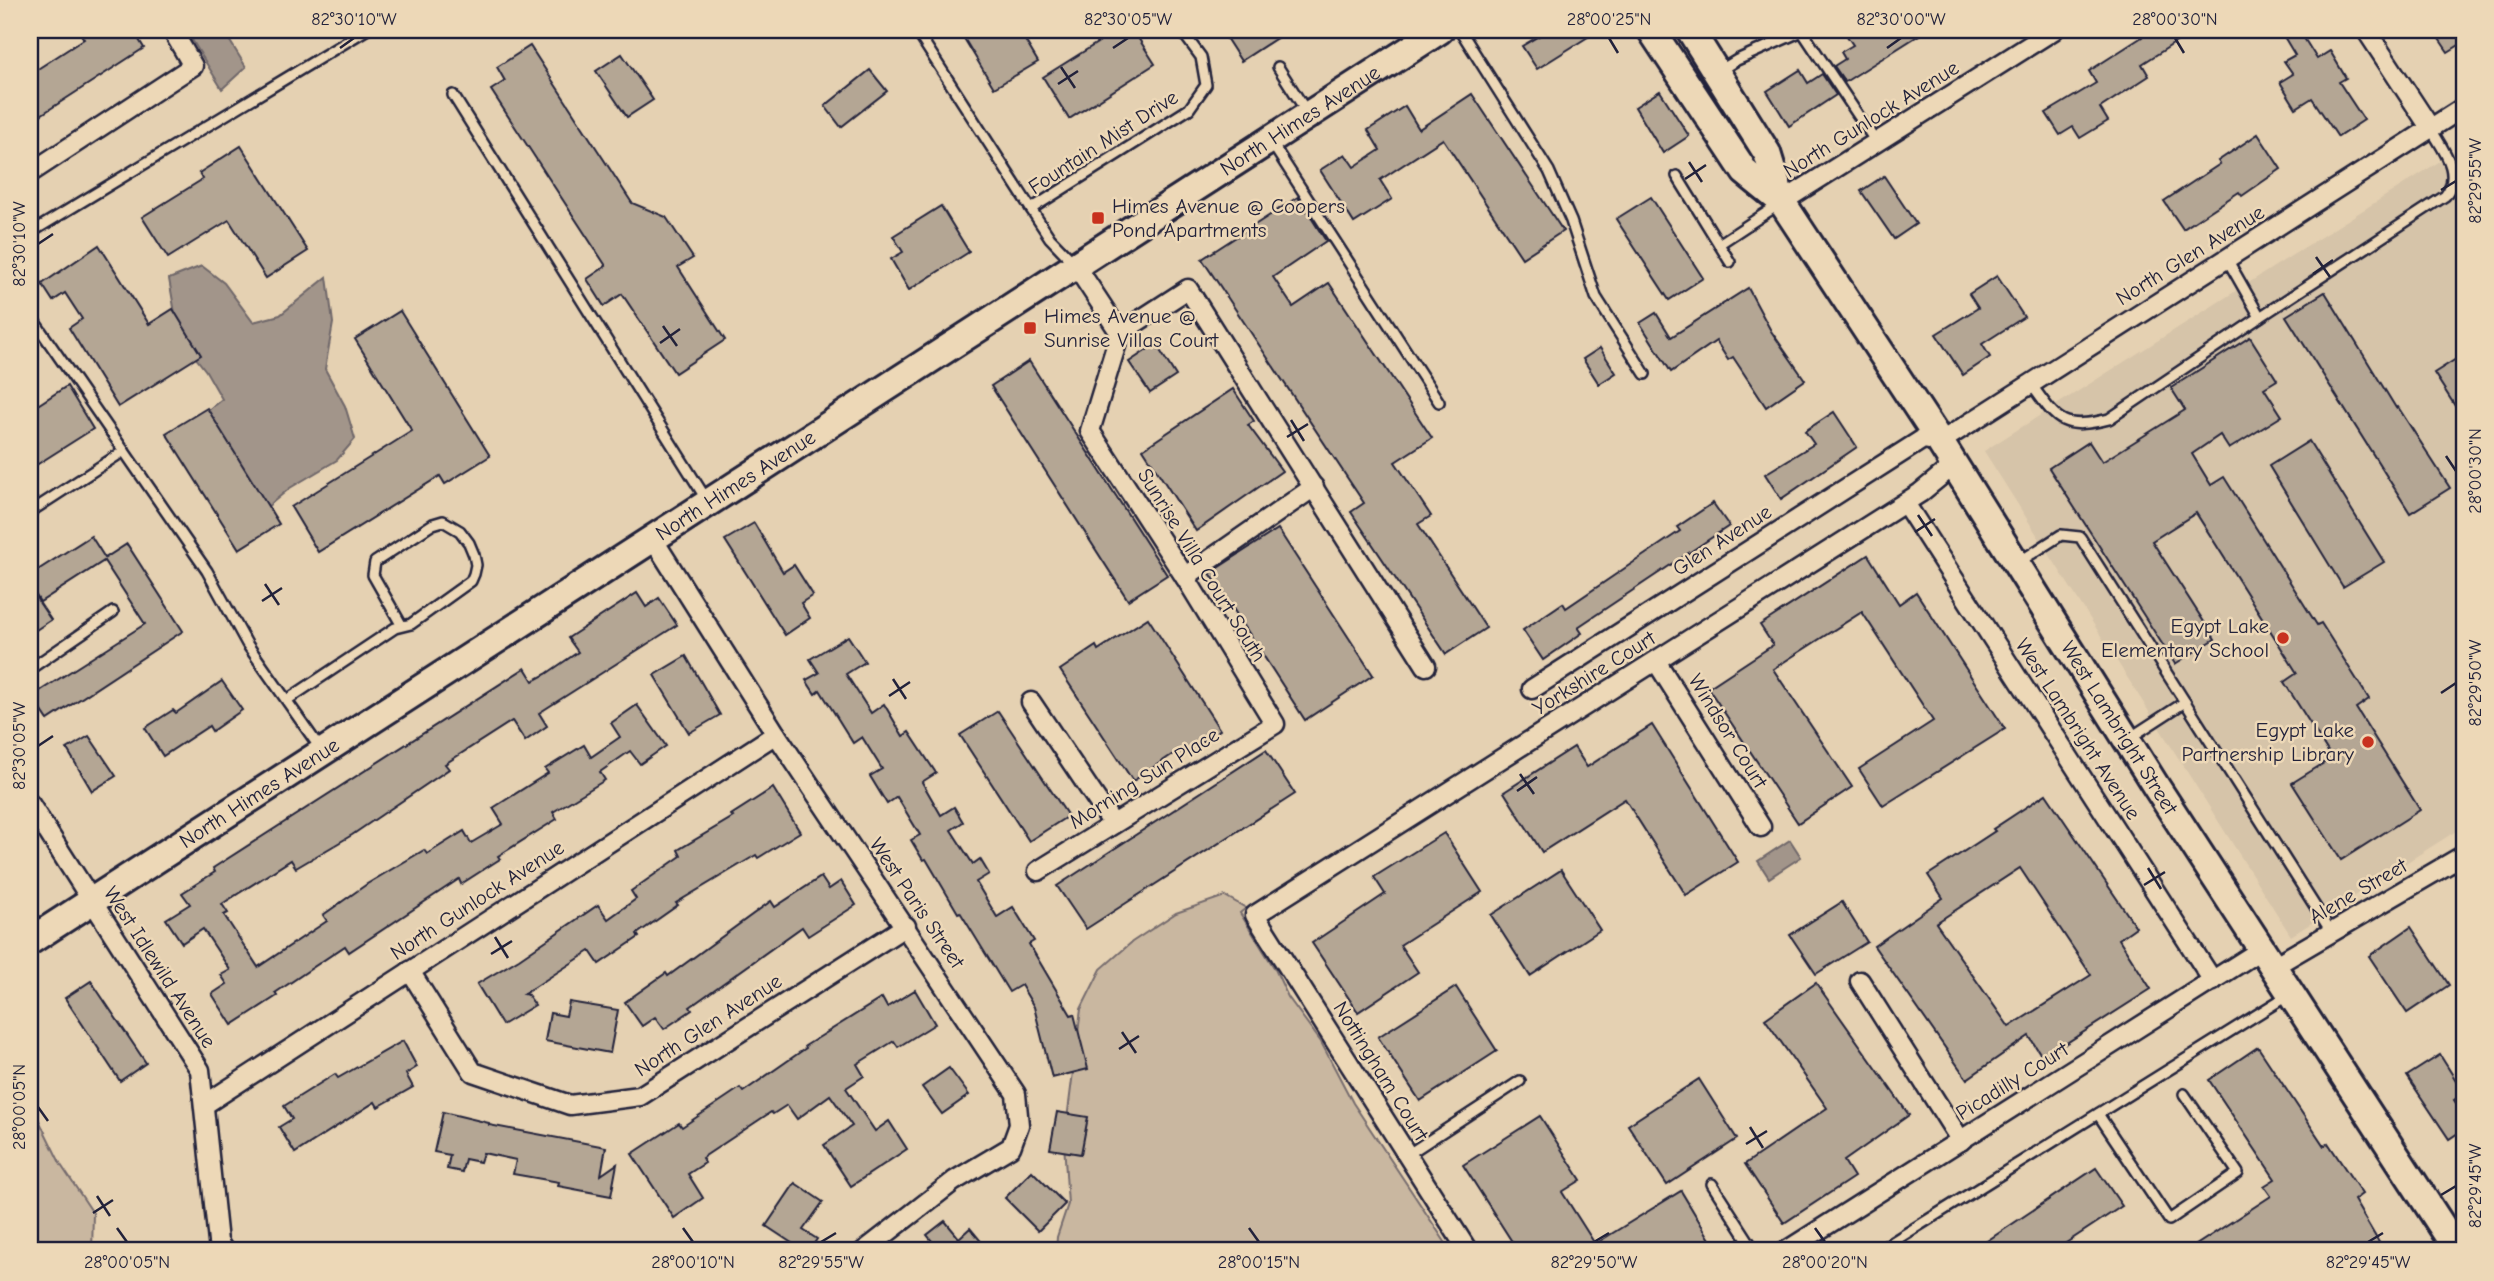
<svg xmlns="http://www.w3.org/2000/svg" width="2494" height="1281" viewBox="0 0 2494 1281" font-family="'Comic Neue',sans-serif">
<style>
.built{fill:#d6c4a9}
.green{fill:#c9b7a0;stroke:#766c6e;stroke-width:2}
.water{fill:#a2958a;stroke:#6f676a;stroke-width:2}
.building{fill:#b4a694;stroke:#22223b;stroke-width:2;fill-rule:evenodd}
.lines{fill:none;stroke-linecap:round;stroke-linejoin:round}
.lane-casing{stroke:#22223b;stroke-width:14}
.street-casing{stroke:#22223b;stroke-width:23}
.secondary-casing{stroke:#22223b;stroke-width:32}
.lane{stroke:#edd8b7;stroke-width:9}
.street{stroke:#edd8b7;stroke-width:18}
.secondary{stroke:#edd8b7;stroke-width:26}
.ticks{fill:none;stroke:#22223b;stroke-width:2.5}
.poi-dot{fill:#c8321e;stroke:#edd8b7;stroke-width:2.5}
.labels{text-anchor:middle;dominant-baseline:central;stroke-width:5;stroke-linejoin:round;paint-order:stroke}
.street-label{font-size:21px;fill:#22223b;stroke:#edd8b7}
.poi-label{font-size:21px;fill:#22223b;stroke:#edd8b7;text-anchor:start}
.neatline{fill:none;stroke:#22223b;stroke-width:2.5}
.ticks-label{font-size:18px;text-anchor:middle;fill:#22223b}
</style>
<rect width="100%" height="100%" fill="#e5d1b2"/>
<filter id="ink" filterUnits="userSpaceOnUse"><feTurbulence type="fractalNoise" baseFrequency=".0143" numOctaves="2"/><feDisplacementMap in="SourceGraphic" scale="14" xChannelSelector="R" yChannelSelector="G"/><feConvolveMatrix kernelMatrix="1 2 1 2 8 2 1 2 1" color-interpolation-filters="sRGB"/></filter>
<g filter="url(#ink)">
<polygon class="built" points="2464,146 2464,826 2291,936 1984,451"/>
<g class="green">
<polygon points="1225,896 1246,908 1240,913 1275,969 1288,997 1321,1042 1353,1103 1451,1251 1056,1251 1057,1237 1068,1204 1064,1143 1081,1009 1101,969 1132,942 1176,913"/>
<polygon points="30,1102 61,1165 93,1213 92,1251 30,1251"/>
</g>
<g class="water">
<polygon points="186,30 223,30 246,67 222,89"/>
<polygon points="202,266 224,283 253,322 280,315 327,277 333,323 325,369 345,406 355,439 337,460 290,488 261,512 198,418 222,399 206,371 179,336 169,279"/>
<polygon points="1790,840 1801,857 1769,878 1758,861"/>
</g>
<g class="building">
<polygon points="78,30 133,30 144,48 30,122 30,74 84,39"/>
<polygon points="959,30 1019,30 1038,62 994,88"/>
<polygon points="1118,30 1133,30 1155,64 1069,119 1043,77"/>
<polygon points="1221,30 1289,30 1241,61"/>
<polygon points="1549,30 1599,30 1537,69 1522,46"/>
<polygon points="1843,30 1927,30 1845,82 1834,66 1845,59 1841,52 1853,45"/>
<polygon points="2138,30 2195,30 2142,64 2149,76 2100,108 2108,121 2080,138 2073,127 2060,135 2046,113 2096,83 2089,71 2142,37"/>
<polygon points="2280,30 2299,30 2317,59 2330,51 2346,78 2339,82 2364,120 2338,137 2312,98 2296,108 2280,82 2293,74 2284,61 2295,55"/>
<polygon points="2433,30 2464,30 2464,42 2448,52"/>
<polygon points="530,46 632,203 666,217 693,258 678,267 725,340 675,373 622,294 604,306 587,279 606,266 491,90 505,81 497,67"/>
<polygon points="622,54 653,100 627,117 596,71"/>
<polygon points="870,70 887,91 841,127 825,106"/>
<polygon points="1800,70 1808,83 1822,74 1836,95 1789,126 1767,91"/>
<polygon points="1660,91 1689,136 1663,153 1635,107"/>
<polygon points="1472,94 1563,231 1522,258 1443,139 1380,180 1392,199 1354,223 1320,170 1345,154 1354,167 1380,150 1368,130 1405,106 1419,129"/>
<polygon points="2258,134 2281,169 2242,196 2239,192 2183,229 2164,201 2220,164 2218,161"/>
<polygon points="241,146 308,251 266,278 229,220 168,258 142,217 203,179 199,173"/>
<polygon points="1884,176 1916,224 1894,239 1861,191"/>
<polygon points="1298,197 1326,241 1273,277 1293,307 1329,283 1432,438 1395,462 1431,516 1418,524 1486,628 1446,654 1351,512 1364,503 1202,259"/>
<polygon points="1651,197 1703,278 1669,300 1616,219"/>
<polygon points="941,206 969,252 909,290 891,259 903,252 893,236"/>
<polygon points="99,245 149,324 173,309 201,355 118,407 69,328 82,319 65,293 53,301 42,284"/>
<polygon points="1997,276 2024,317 1982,344 1990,357 1963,375 1936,334 1978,308 1969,294"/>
<polygon points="1748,288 1771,331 1805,380 1766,407 1733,357 1728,360 1716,341 1671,372 1640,323 1656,313 1671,337"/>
<polygon points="2325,292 2396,408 2398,407 2450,488 2410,513 2286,316"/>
<polygon points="400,311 490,456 445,484 440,476 318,552 291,507 412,431 355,339"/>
<polygon points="2250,337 2277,380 2264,388 2282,416 2229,449 2220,435 2192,454 2211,485 2224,477 2317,625 2321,623 2369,699 2356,708 2420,810 2341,860 2292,783 2332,758 2284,682 2297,673 2196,513 2152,541 2215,639 2175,664 2049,468 2089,442 2102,462 2185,410 2171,388"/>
<polygon points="1156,344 1176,376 1150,393 1129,362"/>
<polygon points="1600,348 1616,373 1599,384 1583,359"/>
<polygon points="2464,354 2464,420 2434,373"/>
<polygon points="1029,361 1167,575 1128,600 991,386"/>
<polygon points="67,386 93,429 30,469 30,410"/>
<polygon points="1233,389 1254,421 1248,425 1282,471 1196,531 1143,449"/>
<polygon points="207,408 279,524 239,549 166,433"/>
<polygon points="1834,412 1857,447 1781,499 1765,474 1814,444 1805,431"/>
<polygon points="2309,441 2384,562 2343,587 2269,466"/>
<polygon points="1713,503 1729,526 1578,627 1582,633 1543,660 1523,630 1563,603 1566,608 1631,564 1680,531 1677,527"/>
<polygon points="754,523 783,572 794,565 813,595 801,603 810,618 785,635 725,540"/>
<polygon points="1278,529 1373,675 1305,720 1210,573"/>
<polygon points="91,536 105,558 127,544 183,631 48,720 32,696 145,624 104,561 40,602 30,586 30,575"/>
<polygon points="1868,555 1899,604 1916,592 2005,729 1883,806 1859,769 1933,721 1862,612 1773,669 1852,787 1798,823 1708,688 1773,645 1760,625"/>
<polygon points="30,589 51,620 30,634"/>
<polygon points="637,593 646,607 659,598 677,625 539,713 547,726 525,741 512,721 445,764 449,769 352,835 296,868 291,860 222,904 228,913 224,915 258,967 327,921 323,915 367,884 424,850 427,854 464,831 471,843 503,824 493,808 548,773 545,769 584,745 591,757 620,737 611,723 637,705 666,746 640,764 630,751 600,772 605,780 553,812 557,819 498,856 500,859 461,884 459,879 349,952 345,946 275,993 277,996 232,1025 212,994 227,984 221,975 230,970 203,929 182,943 166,919 190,904 182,893 215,872 213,868 525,668 533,681 546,674 578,652 568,638"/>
<polygon points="1148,618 1220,730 1182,754 1179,750 1133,781 1060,670 1096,646 1098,650"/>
<polygon points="848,636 865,662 846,674 871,713 884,704 903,736 909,732 936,773 922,782 941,815 954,807 963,822 951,830 973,864 980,859 989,874 976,882 997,917 1013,907 1034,941 1029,944 1071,1015 1074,1014 1088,1069 1052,1078 1034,1007 1021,985 1009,992 960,912 958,913 926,859 923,860 911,840 920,835 897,797 887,804 870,776 882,769 862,737 853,743 820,690 815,694 806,680 819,673 810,659"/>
<polygon points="686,656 720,715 689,733 654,675"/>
<polygon points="222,681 242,710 212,731 209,726 163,756 145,728 173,710 176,713"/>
<polygon points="998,711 1068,816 1029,841 960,735"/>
<polygon points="1652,725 1738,862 1686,895 1625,799 1542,852 1504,792 1574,747 1587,767"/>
<polygon points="89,736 116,776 92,791 67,749"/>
<polygon points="1266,750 1295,794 1086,929 1057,886"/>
<polygon points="773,788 800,832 758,858 756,855 676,903 678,905 637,934 639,937 599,964 590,951 524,994 528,995 535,1005 502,1025 477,984 519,959 598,905 608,919 636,899 631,891 681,856 678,850 733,817 731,815"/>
<path d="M2046,794L2136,927L2119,939L2151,989L2043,1058L2029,1036L1967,1079L1874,946L1943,898L1928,875L1995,831L1993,829ZM2020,868L2091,975L2009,1027L1936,923Z"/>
<polygon points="1444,833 1482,892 1400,945 1418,972 1358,1012 1312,943 1385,894 1374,877"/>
<polygon points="1561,870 1600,930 1530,976 1491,915"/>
<polygon points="821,877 829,889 841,881 856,905 808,936 802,927 690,1007 692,1010 664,1029 655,1017 642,1026 625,1002 666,973 668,976 771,901 775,907"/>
<polygon points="1842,902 1867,942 1816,974 1790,935"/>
<polygon points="2411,927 2449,985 2407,1013 2369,956"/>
<polygon points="91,981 146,1063 120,1081 65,998"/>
<polygon points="1816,983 1909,1115 1844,1161 1854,1177 1784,1223 1745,1164 1827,1108 1765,1019"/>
<polygon points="1456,987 1497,1051 1420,1101 1378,1037"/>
<polygon points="915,990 935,1024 898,1047 894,1041 857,1064 864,1076 846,1088 875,1131 889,1121 907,1149 851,1186 824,1145 852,1126 830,1095 797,1119 787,1105 773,1114 771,1112 702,1158 705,1163 688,1174 703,1198 674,1218 632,1154 679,1123 682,1127 740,1088 743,1092 806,1048 805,1046 882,998 887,1007"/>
<polygon points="569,1002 618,1010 610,1053 545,1041 550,1013 566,1016"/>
<polygon points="403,1041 417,1067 406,1074 413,1087 378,1107 375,1102 295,1153 279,1127 292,1119 284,1106 335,1074 338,1078"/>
<polygon points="2258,1047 2324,1146 2328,1143 2362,1194 2354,1200 2384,1251 2187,1251 2271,1196 2264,1186 2275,1179 2209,1080"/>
<polygon points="2440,1055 2464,1093 2454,1100 2464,1115 2464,1129 2449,1139 2407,1076"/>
<polygon points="949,1068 969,1095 942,1114 922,1087"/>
<polygon points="1699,1079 1737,1139 1667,1185 1628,1125"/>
<polygon points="443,1112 489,1123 489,1125 606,1147 601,1175 617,1164 611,1196 558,1186 559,1182 513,1174 516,1160 483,1153 480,1162 465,1159 462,1172 447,1169 450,1155 434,1152"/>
<polygon points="1057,1112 1088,1117 1081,1154 1050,1149"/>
<polygon points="1540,1116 1581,1180 1562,1192 1595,1244 1681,1191 1717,1251 1518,1251 1463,1165"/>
<polygon points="2096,1168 2122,1206 2063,1245 2067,1251 1972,1251"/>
<polygon points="1032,1171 1065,1204 1038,1231 1005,1198"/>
<polygon points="795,1183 823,1202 803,1230 817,1239 809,1251 804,1251 766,1226"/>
<polygon points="945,1221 959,1238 970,1228 989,1251 940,1251 927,1235"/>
</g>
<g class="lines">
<g class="lane-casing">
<g id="lane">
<polyline points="916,30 1031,209 1050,238 1074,263"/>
<polyline points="1460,30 1549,171 1571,221 1596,297 1645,374"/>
<polyline points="1278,67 1308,114"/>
<polyline points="1719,71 1737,60 1802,31 1876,142"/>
<polyline points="453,95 708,502"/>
<polyline points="1271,142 1439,402"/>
<polyline points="1677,176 1730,262"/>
<polyline points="1031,209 1189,109 1206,85 1201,57 1181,30"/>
<polyline points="30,233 366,30"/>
<polyline points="1719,244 1781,203"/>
<polyline points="30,315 207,571 247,644 322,751"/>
<path d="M2260,317L2445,196C2463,173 2443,150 2431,129"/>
<path d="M2031,384C2057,420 2061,431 2109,419L2260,317L2227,259"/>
<polyline points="30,512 124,451"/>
<polyline points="2019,562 2061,535 2080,537 2185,702"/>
<polyline points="30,669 113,612"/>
<polyline points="287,700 395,628 411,624 471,581 474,574 476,565 474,555 469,543 460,531 443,521 433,524 375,562 373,575 402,626"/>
<polyline points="2128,739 2185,702 2332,933"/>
<polyline points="2098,1114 2169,1220 2238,1173 2184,1094"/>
<polyline points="1407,1155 1520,1081"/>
<polyline points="1712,1184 1755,1251"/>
<polyline points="1878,1251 2290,994"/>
</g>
</g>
<g class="street-casing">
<g id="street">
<polyline points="2366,30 2431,129"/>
<polyline points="30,173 193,66 172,30"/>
<polyline points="1782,202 2054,30"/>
<polyline points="1076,266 1120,333"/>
<polyline points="1905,503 2213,981"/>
<polyline points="653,539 776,734 1016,1094 1019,1125 1011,1147 954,1181 864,1251"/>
<polyline points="1185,577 1314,487"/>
<polyline points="1656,661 1761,827"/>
<polyline points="1532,689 1923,439 1940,442 2464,107"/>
<polyline points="1031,702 1113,824"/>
<polyline points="30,804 200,1070 218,1242 224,1251"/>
<polyline points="1038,871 1275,724 1185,577 1090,431 1120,333 1188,289 1426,666"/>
<polyline points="2274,966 2464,855"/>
<polyline points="410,971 473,1072 570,1105 640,1096 906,926"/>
<polyline points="1860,981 1961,1141"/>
<polyline points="204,1105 776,734"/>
<polyline points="1468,1251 1255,915 1920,493 1954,465"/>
<polyline points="1786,1251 2262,949"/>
</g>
</g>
<g class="secondary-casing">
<g id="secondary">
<polyline points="1651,30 1745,172 1782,202"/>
<path id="s1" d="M1690,30L1767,153L1782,202L1940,442L2157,788L2458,1251"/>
<path id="s2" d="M30,941L1440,30"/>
</g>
</g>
<use href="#lane" class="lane"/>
<use href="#street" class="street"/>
<use href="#secondary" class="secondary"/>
</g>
</g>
<path class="ticks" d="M1609,38L1618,53M2175,38L2184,53M340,48L354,38M1113,48L1128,38M1887,48L1901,38M1061,67L1075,88M1058,84L1078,71M1689,162L1702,182M1685,179L1706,165M2441,190L2456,181M38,244L53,234M2316,257L2330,277M2313,274L2333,260M663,326L677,346M660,343L680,329M1291,420L1304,441M1287,437L1308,424M2446,456L2456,471M1918,515L1932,536M1915,532L1935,519M265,584L279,605M262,601L282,588M893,679L906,699M2441,693L2456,683M889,696L910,682M38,746L53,736M1520,774L1534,794M1517,791L1537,777M2148,868L2161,889M2144,885L2165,872M495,937L508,958M491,954L512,941M1122,1032L1136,1053M1119,1049L1139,1036M38,1107L48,1121M1750,1127L1763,1148M1746,1144L1767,1131M2441,1195L2456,1186M97,1196L110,1216M93,1213L113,1200M117,1228L127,1242M683,1228L693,1242M1249,1228L1259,1242M1815,1228L1825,1242M821,1242L836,1233M1594,1242L1609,1233M2368,1242L2383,1233"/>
<g class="poi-dot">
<rect x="1091" y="211" width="14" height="14" rx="3.5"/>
<rect x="1023" y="321" width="14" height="14" rx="3.5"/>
<circle cx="2283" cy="638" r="7"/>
<circle cx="2368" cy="742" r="7"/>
</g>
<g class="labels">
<g class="street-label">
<text transform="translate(1871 119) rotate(-32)">North Gunlock Avenue</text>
<text stroke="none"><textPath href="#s2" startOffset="1512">North Himes Avenue</textPath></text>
<text transform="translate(1103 142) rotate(-33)">Fountain Mist Drive</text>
<text transform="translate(2190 255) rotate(-32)">North Glen Avenue</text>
<text stroke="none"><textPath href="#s2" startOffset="840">North Himes Avenue</textPath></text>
<text transform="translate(1722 540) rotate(-33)">Glen Avenue</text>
<text transform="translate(1202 565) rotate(58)">Sunrise Villa Court South</text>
<text transform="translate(1594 673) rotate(-32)">Yorkshire Court</text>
<text stroke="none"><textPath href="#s1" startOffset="821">West Lambright Street</textPath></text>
<text transform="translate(2078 729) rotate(57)">West Lambright Avenue</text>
<text transform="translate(1728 731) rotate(58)">Windsor Court</text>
<text transform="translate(1144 778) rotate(-32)">Morning Sun Place</text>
<text stroke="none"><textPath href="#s2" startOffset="273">North Himes Avenue</textPath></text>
<text transform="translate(2358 891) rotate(-30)">Alene Street</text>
<text transform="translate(477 900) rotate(-33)">North Gunlock Avenue</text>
<text transform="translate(917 903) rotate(56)">West Paris Street</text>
<text transform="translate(160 967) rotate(57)">West Idlewild Avenue</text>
<text transform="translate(708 1025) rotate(-33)">North Glen Avenue</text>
<text transform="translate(1381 1071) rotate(58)">Nottingham Court</text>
<text transform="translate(2012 1081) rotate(-32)">Picadilly Court</text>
</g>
<g class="poi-label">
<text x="1112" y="206">Himes Avenue @ Coopers<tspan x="1112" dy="24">Pond Apartments</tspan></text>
<text x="1044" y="316">Himes Avenue @<tspan x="1044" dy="24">Sunrise Villas Court</tspan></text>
<text x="2269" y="626" text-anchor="end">Egypt Lake<tspan x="2269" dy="24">Elementary School</tspan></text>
<text x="2354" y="730" text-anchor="end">Egypt Lake<tspan x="2354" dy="24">Partnership Library</tspan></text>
</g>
</g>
<rect width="2494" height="1281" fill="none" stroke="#edd8b7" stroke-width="77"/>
<rect x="38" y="38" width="2418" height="1204" class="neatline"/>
<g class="ticks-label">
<text x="354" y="25">82°30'10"W</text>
<text x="1128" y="25">82°30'05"W</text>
<text x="1609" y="25">28°00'25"N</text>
<text x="1901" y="25">82°30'00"W</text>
<text x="2175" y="25">28°00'30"N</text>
<text transform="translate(2475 181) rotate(-90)" y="6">82°29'55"W</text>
<text transform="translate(19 244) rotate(-90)" y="6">82°30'10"W</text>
<text transform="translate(2475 471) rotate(-90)" y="6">28°00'30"N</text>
<text transform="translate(2475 683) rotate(-90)" y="6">82°29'50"W</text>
<text transform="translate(19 746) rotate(-90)" y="6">82°30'05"W</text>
<text transform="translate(19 1107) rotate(-90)" y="6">28°00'05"N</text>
<text transform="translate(2475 1186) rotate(-90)" y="6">82°29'45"W</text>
<text x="127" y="1268">28°00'05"N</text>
<text x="693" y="1268">28°00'10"N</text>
<text x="821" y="1268">82°29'55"W</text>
<text x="1259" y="1268">28°00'15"N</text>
<text x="1594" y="1268">82°29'50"W</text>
<text x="1825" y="1268">28°00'20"N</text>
<text x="2368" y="1268">82°29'45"W</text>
</g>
</svg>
